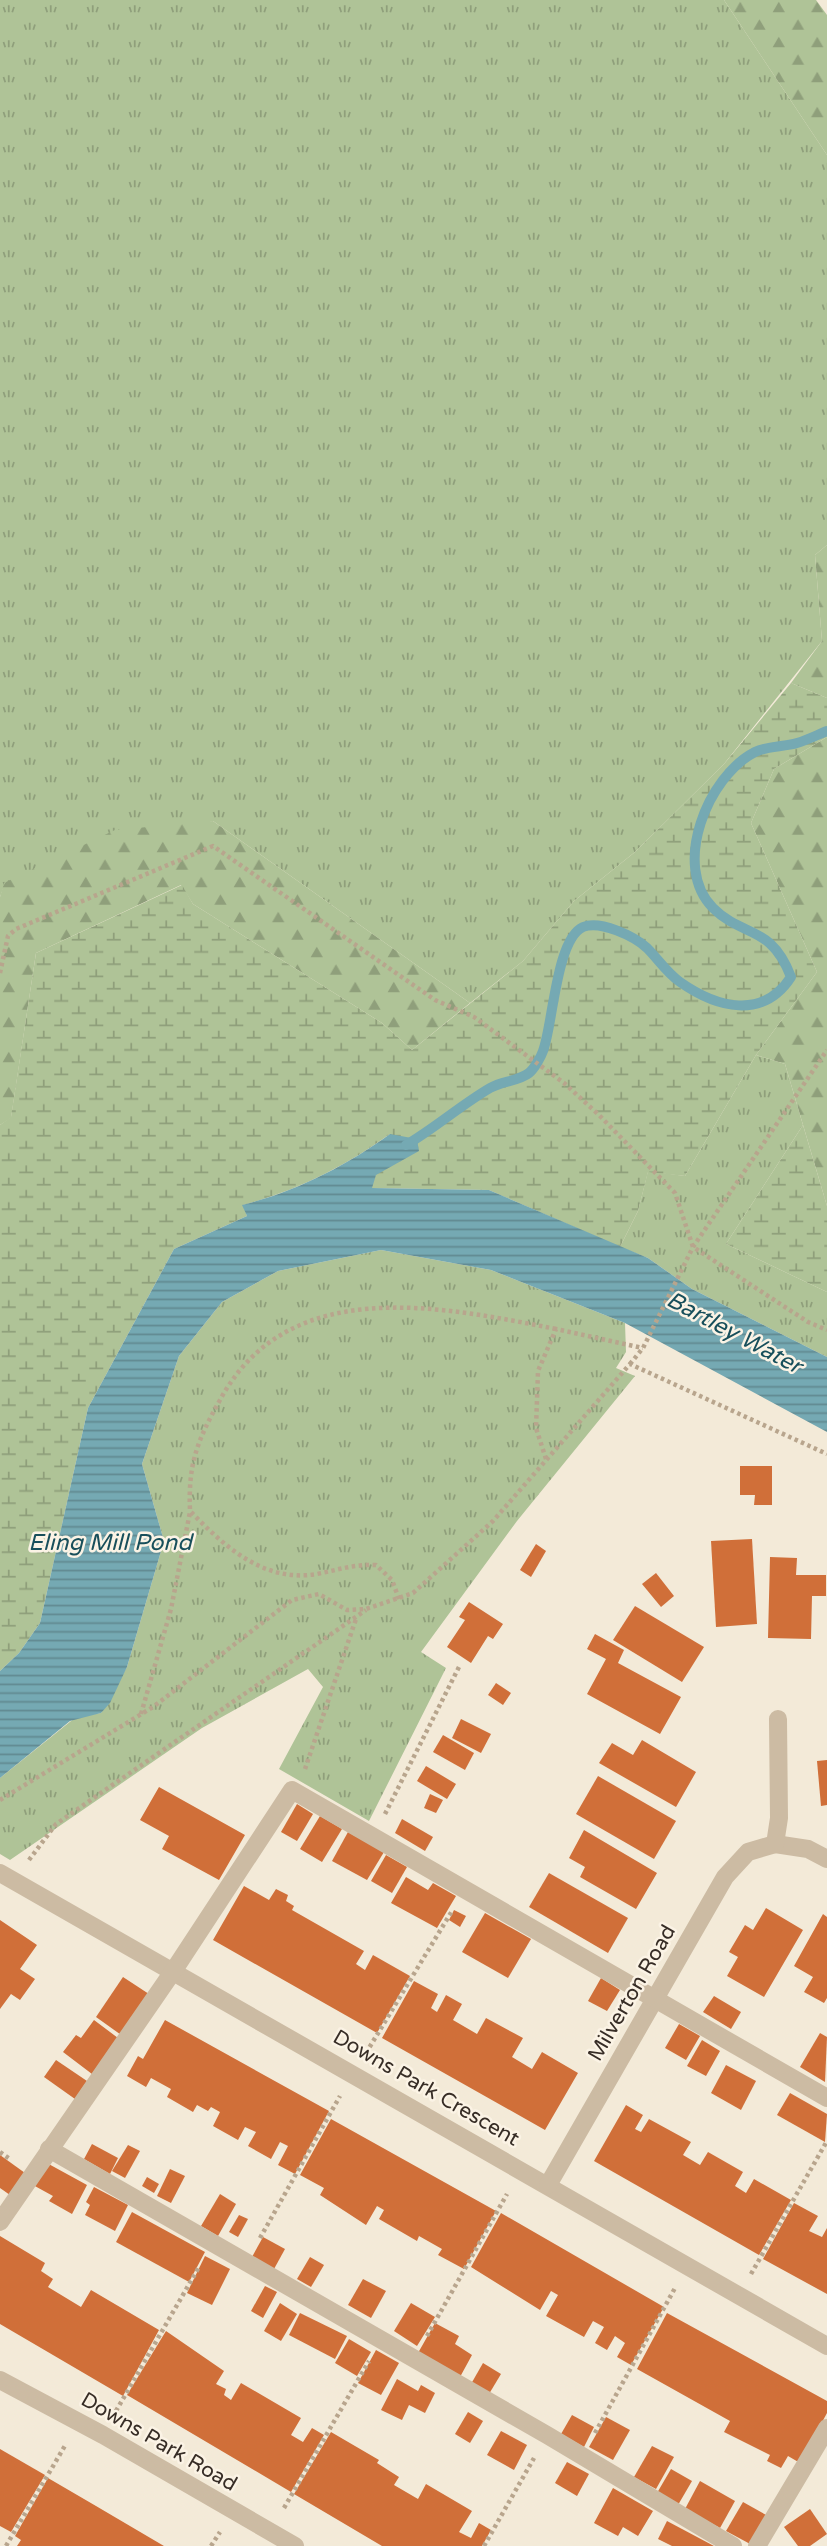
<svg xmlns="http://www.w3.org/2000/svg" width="827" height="2546" viewBox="0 0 827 2546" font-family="'Varela Round',sans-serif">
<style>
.grass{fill:url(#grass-tufts)}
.forest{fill:url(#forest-firs)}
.wetland{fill:url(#wetland-marsh)}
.water{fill:url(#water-rules)}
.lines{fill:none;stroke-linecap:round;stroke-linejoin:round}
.stream{stroke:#75a9b3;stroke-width:10}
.building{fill:#d06f39}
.path{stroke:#b8a58d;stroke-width:4.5;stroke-dasharray:3.5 3.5;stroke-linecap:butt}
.minor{stroke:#ccbba3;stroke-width:18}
.labels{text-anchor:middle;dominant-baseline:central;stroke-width:5;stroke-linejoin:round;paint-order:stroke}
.street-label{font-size:21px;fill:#372d26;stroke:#fbf3e5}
.water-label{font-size:23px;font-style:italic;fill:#184f5b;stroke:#fbf3e5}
</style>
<defs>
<pattern id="grass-tufts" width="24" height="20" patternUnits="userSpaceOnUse" patternTransform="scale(1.75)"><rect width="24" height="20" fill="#afc397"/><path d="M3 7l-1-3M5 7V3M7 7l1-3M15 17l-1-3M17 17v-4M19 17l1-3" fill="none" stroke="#8f9f7b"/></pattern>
<pattern id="forest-firs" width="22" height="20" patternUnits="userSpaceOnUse" patternTransform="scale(1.75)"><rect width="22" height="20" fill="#afc397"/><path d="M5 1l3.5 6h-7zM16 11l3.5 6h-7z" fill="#8f9f7b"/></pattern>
<pattern id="wetland-marsh" width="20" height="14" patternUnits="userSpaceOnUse" patternTransform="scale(1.75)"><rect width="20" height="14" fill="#afc397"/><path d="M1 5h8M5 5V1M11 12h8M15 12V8" fill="none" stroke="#8f9f7b"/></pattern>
<pattern id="water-rules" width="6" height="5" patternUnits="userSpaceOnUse" patternTransform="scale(1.75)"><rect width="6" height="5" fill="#75a9b3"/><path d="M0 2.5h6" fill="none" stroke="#618a91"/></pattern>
</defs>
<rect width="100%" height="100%" fill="#f3ead8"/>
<g class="grass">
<polygon points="0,0 724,0 827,155 827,545 815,555 822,641 724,764 635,852 574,901 523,961 470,1003 213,821 5,883 0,897"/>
<polygon points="756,1055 785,1064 803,1125 726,1244 827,1292 827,1357 692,1289 648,1258 620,1247 638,1211 648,1171 685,1176"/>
<polygon points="381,1250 491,1270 625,1323 626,1352 616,1368 635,1376 517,1521 421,1652 446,1668 369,1821 279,1769 323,1687 308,1669 202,1728 10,1860 0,1854 0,1778 76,1717 101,1713 127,1667 164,1541 142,1464 179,1356 222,1302 278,1271"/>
</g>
<g class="forest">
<polygon points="724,0 816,0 827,15 827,155"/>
<polygon points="827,545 827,698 791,683 822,641 815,555"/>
<polygon points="827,737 827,1206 785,1064 756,1055 817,972 751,823 774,769"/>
<polygon points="213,821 470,1003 412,1050 382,1023 193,904 181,885 36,953 11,1118 0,1125 0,897 4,883 115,830"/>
</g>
<g class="wetland">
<path d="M791,683L827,698V737L774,769L751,823L817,972L756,1055L685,1176L648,1172L638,1211L620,1247L489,1190L371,1188L390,1134C346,1166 296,1191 243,1205L247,1216L174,1249L88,1408L40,1623L19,1653L0,1671V1125L11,1117L36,953L182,885L193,904L382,1023L412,1050L523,961L574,901L635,852L724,764Z"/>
<polygon points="803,1125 827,1206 827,1292 726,1244"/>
</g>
<path class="water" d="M390,1134L417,1139L419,1151L376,1175L372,1188L489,1190L648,1258L692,1289L827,1357V1432L625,1323L491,1270L381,1250L278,1271L222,1302L179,1356L142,1464L164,1541L127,1667L110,1703L101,1713L70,1721L0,1778V1671L19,1653L40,1623L88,1408L174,1249L247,1216L242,1205C295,1192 346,1166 390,1134Z"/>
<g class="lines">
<path class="stream" d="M406,1145C435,1128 461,1105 490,1088C502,1081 519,1081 529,1073C534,1069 541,1057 543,1051C553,1025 556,939 583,927C600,920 634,936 647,948C658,959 667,973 680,982C717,1008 763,1020 791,977C771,924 743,938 713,908C671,866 708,776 755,752C767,746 784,747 797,743C807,740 817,735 827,731"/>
</g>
<g class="building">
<polygon points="740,1466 772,1466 772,1505 754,1505 755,1495 740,1495"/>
<polygon points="752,1539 757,1624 716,1627 711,1541"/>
<polygon points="536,1544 546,1551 531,1577 520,1570"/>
<polygon points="770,1557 797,1558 796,1575 826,1575 826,1596 812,1596 811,1639 768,1638"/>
<polygon points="656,1573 674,1596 661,1607 642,1584"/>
<polygon points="469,1602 503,1624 493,1639 488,1636 471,1663 447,1647 465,1620 459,1617"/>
<polygon points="635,1606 704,1647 682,1682 613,1640"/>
<polygon points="595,1634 624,1650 618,1663 681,1697 660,1734 587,1694 606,1659 587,1649"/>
<polygon points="496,1683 511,1693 503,1705 488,1695"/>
<polygon points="461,1719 491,1734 481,1753 452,1738"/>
<polygon points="443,1735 474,1753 465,1770 433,1752"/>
<polygon points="642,1740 696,1772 676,1807 599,1763 612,1743 633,1755"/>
<polygon points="827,1760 827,1805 821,1806 817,1761"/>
<polygon points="426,1766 456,1784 447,1799 417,1781"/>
<polygon points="598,1776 676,1821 654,1859 576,1814"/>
<polygon points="159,1787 245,1835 219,1880 162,1849 169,1836 140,1820"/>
<polygon points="430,1794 443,1800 436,1813 424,1808"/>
<polygon points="297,1804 313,1814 297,1841 281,1832"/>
<polygon points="320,1816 342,1829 322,1862 300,1849"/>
<polygon points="402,1819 433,1837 425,1851 395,1833"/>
<polygon points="584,1830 657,1873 636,1909 580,1877 585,1867 569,1858"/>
<polygon points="348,1832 384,1852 367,1880 332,1861"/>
<polygon points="386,1855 407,1867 392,1893 371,1881"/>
<polygon points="549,1873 628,1918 608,1953 529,1907"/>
<polygon points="406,1877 428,1890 433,1883 456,1896 437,1928 391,1903"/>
<polygon points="244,1886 269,1900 276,1889 288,1895 286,1901 294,1906 292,1910 364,1951 356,1964 365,1970 373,1955 410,1976 377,2033 213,1940"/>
<polygon points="766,1908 803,1930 764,1997 727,1976 738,1957 729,1952 745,1925 753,1930"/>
<polygon points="454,1910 466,1916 460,1927 449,1920"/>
<polygon points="485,1913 531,1939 508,1978 462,1952"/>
<polygon points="823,1914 827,1917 827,1998 824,2003 804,1992 813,1977 794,1966"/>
<polygon points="0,1920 37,1945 20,1969 35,1979 20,2000 11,1994 0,2009"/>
<polygon points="123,1977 152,1996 124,2037 96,2017"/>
<polygon points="601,1978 620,1990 607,2011 588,2001"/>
<polygon points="414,1981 438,1994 431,2008 437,2012 446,1995 462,2004 453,2020 477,2034 486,2018 523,2038 512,2057 532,2069 542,2052 578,2073 545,2130 382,2038"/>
<polygon points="714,1996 741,2012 731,2029 703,2012"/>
<polygon points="94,2020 118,2038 92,2074 63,2052 76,2035 81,2038"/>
<polygon points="165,2020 329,2111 295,2174 278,2165 288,2146 280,2142 271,2159 248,2146 256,2132 245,2127 238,2140 213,2126 220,2112 211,2107 208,2111 197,2105 193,2112 167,2097 171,2089 151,2078 146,2087 127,2076 138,2056 143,2059"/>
<polygon points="679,2024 700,2036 686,2060 665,2048"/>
<polygon points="820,2033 827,2037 825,2082 800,2067"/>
<polygon points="702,2040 720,2051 706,2076 687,2066"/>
<polygon points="56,2060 87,2081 75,2099 44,2077"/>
<polygon points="726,2065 756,2081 741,2110 711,2093"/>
<polygon points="790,2093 827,2114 825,2142 777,2115"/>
<polygon points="626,2105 643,2115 635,2129 641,2132 649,2119 691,2142 683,2155 700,2165 708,2152 743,2172 735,2186 746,2193 754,2179 791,2200 759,2255 594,2161"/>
<polygon points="331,2119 496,2211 464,2269 438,2255 442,2249 419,2236 417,2241 379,2219 384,2210 377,2206 366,2225 320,2195 324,2188 300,2175"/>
<polygon points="92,2144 118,2158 110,2174 84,2159"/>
<polygon points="128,2145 140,2151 125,2178 112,2171"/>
<polygon points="0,2155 25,2173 10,2195 0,2188"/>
<polygon points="45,2162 87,2185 72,2214 49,2201 53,2196 33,2185"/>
<polygon points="170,2169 185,2176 171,2203 157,2196"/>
<polygon points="147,2177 159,2184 154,2193 142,2186"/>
<polygon points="94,2187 128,2205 115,2231 85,2215 90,2205 86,2202"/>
<polygon points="220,2194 236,2204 218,2236 201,2226"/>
<polygon points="794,2203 818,2216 809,2231 822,2237 827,2228 827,2294 763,2259"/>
<polygon points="132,2212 205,2252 189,2282 116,2242"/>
<polygon points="501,2213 664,2307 631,2365 617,2357 625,2343 615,2336 607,2350 595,2343 604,2327 593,2321 584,2337 546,2316 558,2295 551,2291 540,2310 471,2267"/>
<polygon points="239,2215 248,2219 238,2237 229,2232"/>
<polygon points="0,2236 45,2263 41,2271 53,2279 48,2287 81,2307 91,2290 159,2330 123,2396 0,2324"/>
<polygon points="263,2237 285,2249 274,2269 252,2257"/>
<polygon points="205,2256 230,2269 212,2305 187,2293"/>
<polygon points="310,2257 324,2265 311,2287 297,2279"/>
<polygon points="363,2279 386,2291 371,2318 348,2305"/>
<polygon points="265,2286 277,2292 263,2318 251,2311"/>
<polygon points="280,2303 297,2314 281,2341 264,2331"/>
<polygon points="411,2303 435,2317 417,2346 394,2331"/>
<polygon points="300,2313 347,2336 335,2359 289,2335"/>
<polygon points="667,2313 827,2401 827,2413 800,2463 788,2456 781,2468 767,2461 770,2455 724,2432 730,2421 637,2369"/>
<polygon points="435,2323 459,2336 455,2344 472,2355 460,2377 418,2353"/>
<polygon points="166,2331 224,2371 216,2384 226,2389 224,2395 231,2400 241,2383 301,2418 291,2435 303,2442 312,2428 324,2435 291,2492 127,2395"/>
<polygon points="349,2339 371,2352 357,2376 335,2363"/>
<polygon points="376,2350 399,2363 381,2395 358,2383"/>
<polygon points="483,2363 501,2374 489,2394 471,2384"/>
<polygon points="397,2379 418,2391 421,2385 435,2393 425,2413 409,2405 402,2420 381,2410"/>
<polygon points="468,2412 483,2421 470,2443 455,2434"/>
<polygon points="572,2415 594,2427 584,2447 561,2434"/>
<polygon points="606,2417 630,2430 613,2460 589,2447"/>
<polygon points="501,2431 527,2445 514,2470 487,2455"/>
<polygon points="331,2432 379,2460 377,2463 399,2477 394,2485 418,2499 426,2484 472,2511 459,2532 471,2538 479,2523 491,2530 482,2546 382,2546 294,2494"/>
<polygon points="652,2446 674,2457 656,2489 634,2477"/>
<polygon points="0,2449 45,2475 11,2532 0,2526"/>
<polygon points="567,2462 589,2474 577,2496 555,2483"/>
<polygon points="671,2469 692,2481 678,2505 657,2493"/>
<polygon points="48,2478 96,2506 164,2546 17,2546 21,2540 15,2536"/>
<polygon points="700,2481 735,2501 720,2528 685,2509"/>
<polygon points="613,2488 653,2511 638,2536 623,2527 618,2536 594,2523"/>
<polygon points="743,2502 768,2516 752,2545 726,2531"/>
<polygon points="810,2509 827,2534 810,2546 798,2546 784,2527"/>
<polygon points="667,2521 714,2546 672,2546 658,2539"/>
</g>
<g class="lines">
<g class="path">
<polyline points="0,973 8,936 16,929 213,846 435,1000 474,1017 564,1083 599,1115 675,1193 693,1247 808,1322 827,1330"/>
<polyline points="630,1364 643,1348 693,1247 827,1050"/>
<polyline points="546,1459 536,1428 538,1371 556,1329 643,1348"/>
<path d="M399,1599L392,1580L376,1565C355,1564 337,1570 317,1574C264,1583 225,1547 190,1511C188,1464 197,1441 220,1400C288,1274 440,1306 556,1329"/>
<polyline points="141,1714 171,1609 190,1512"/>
<polyline points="305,1769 356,1619"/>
<polyline points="0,1800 153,1707 292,1600 319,1594 347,1610 366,1609 413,1593 493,1521 630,1364 827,1454"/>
<polyline points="385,1814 460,1665"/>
<polyline points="29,1860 56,1824 366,1610"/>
<polyline points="366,2053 452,1911"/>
<polyline points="0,2152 11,2160"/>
<polyline points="260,2238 340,2096"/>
<polyline points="751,2274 827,2141"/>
<polyline points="427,2336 507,2194"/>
<polyline points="116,2411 199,2267"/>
<polyline points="595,2433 675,2288"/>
<polyline points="284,2508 369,2361"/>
<polyline points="6,2546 66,2444"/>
<polyline points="211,2546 220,2532"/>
<polyline points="484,2546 534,2458"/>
</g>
<g class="minor">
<polyline points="775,1844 808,1849 827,1859"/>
<polyline points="0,1873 827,2346"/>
<polyline points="49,2149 547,2435 733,2546"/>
<polyline points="548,2185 725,1877 748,1852 775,1844 779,1818 778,1719"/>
<polyline points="0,2222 174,1970 292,1790 827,2098"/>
<polyline points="0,2380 103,2435 295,2546"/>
<polyline points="757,2546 827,2428"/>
</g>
</g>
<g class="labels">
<g class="street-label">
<text transform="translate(632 1993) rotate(-60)">Milverton Road</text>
<text transform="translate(426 2088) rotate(30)">Downs Park Crescent</text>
<text transform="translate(159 2442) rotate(30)">Downs Park Road</text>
</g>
<g class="water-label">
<text transform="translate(734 1333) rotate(28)">Bartley Water</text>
<text x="110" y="1543">Eling Mill Pond</text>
</g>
</g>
</svg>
